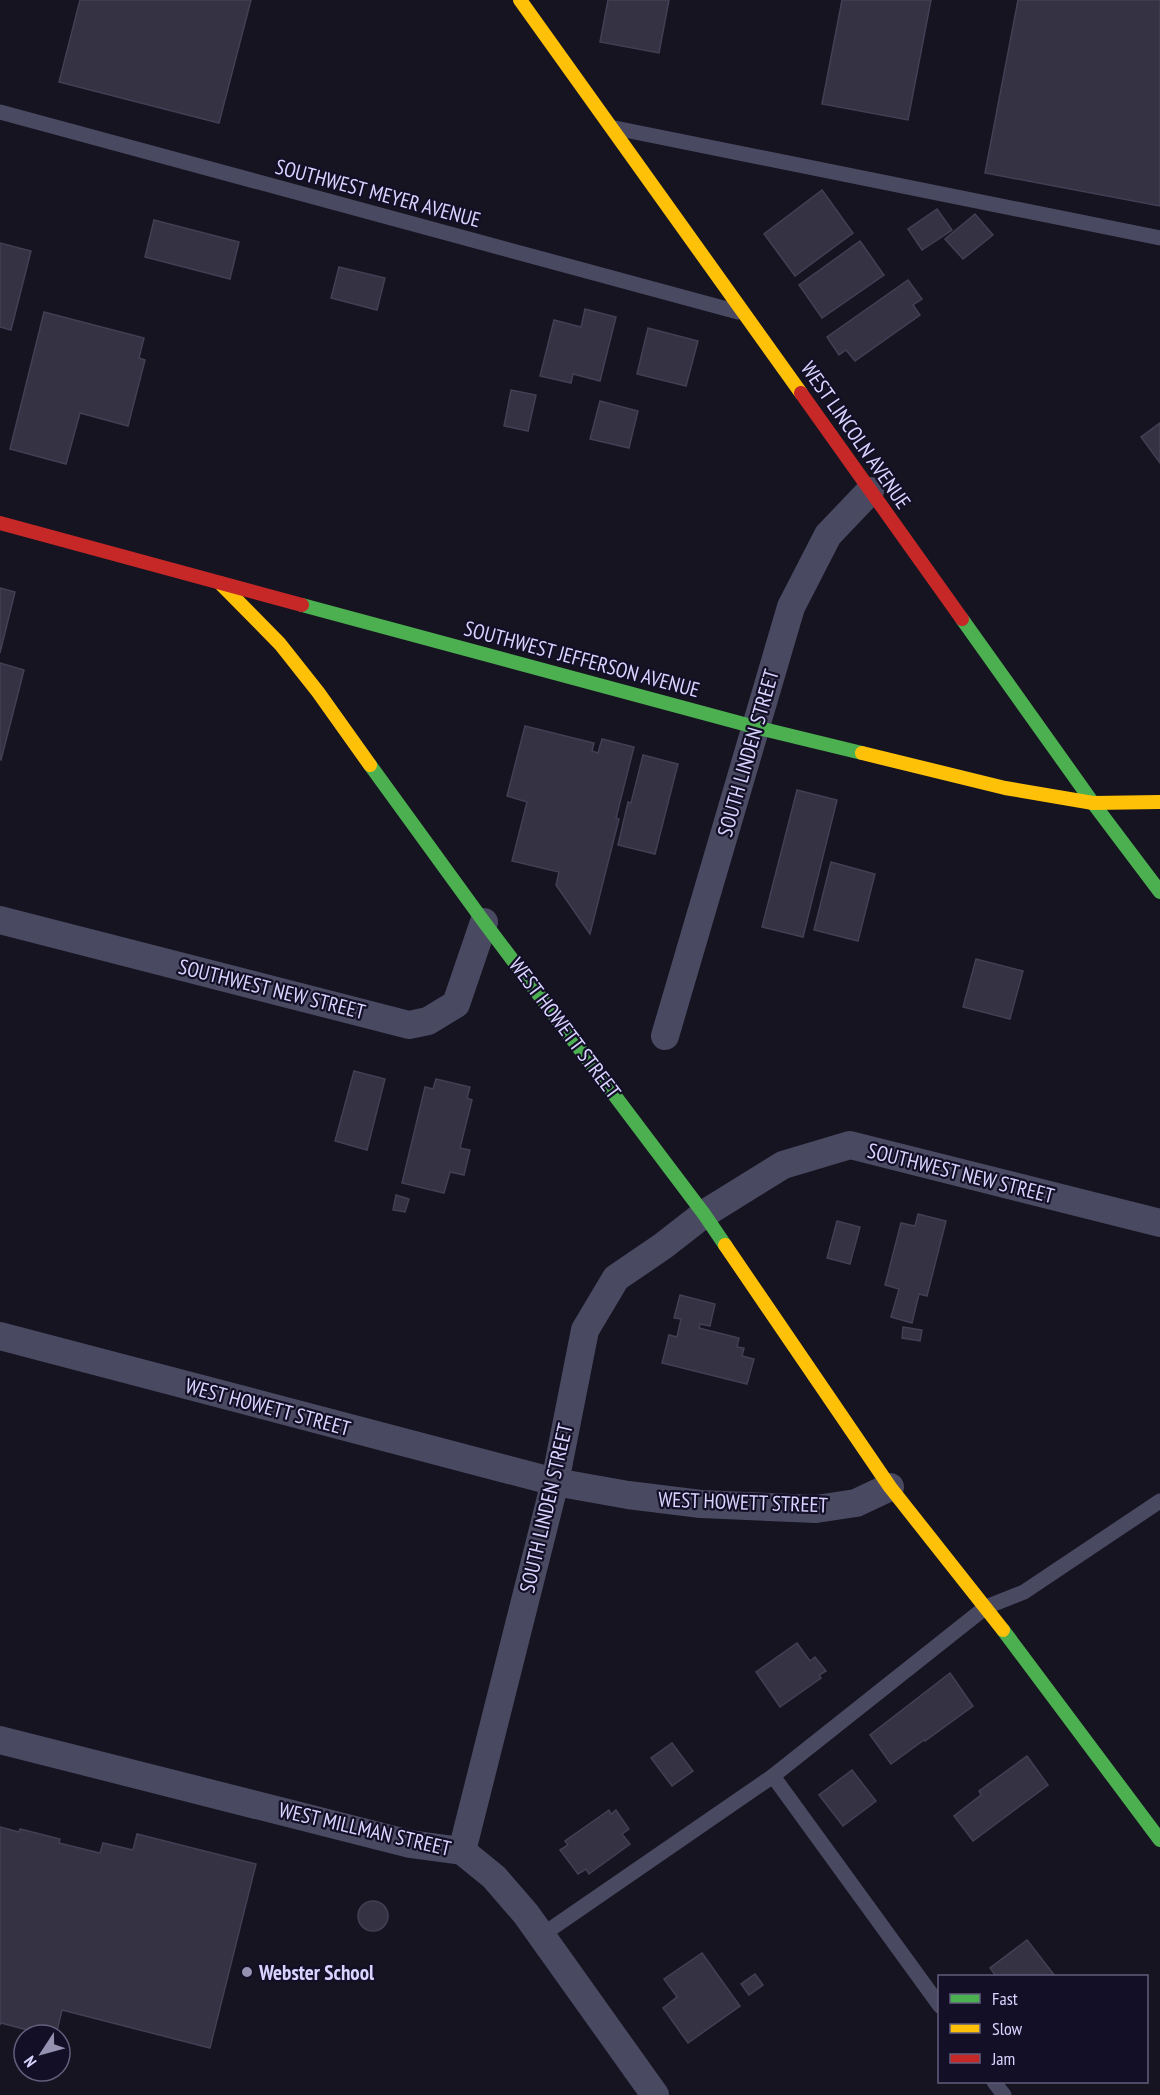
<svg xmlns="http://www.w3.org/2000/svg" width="1160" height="2095" viewBox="0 0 1160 2095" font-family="'PT Sans Narrow',sans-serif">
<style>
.building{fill:#343243;stroke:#433f54;stroke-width:1.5}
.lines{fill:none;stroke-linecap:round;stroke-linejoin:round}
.lane{stroke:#4a4962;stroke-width:15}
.street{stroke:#4a4962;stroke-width:28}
.fast{stroke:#4caf50;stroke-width:14}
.slow{stroke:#ffc107;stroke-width:14}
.jam{stroke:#c62828;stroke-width:14}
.poi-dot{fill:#9591b1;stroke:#130f26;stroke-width:2}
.labels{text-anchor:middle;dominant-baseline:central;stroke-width:4.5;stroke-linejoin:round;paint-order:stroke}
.street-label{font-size:21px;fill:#d9d4ff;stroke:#130f26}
.poi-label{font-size:21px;font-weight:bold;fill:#d9d4ff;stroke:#130f26;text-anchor:start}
</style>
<rect width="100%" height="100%" fill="#161421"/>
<g class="building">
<polygon points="80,0 251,0 219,123 59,82"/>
<polygon points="608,0 669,0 659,53 600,42"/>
<polygon points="842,0 931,0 908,120 822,104"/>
<polygon points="1018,0 1160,0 1160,206 985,173"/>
<polygon points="822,190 853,233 795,276 764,234"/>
<polygon points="937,209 952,230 922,250 908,229"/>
<polygon points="975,214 993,235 963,259 945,239"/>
<polygon points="154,220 239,242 230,279 145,257"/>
<polygon points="860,241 884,275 822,318 799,285"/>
<polygon points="0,243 31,251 11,330 0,327"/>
<polygon points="339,267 385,278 377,310 331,298"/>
<polygon points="908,280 922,299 913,305 920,315 855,361 846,350 839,355 827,337"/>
<polygon points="585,309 616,317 600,381 573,374 571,383 540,376 554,320 581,327"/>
<polygon points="44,312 144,338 139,358 145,360 128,426 80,413 66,464 10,449"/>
<polygon points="648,328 698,341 686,386 637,374"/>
<polygon points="511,390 536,395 528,431 504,426"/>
<polygon points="600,401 638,411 629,448 590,439"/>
<polygon points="1160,423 1160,463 1141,437"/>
<polygon points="0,588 15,592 0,653"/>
<polygon points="0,663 24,670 1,760 0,759"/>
<polygon points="525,726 594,743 592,751 598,753 602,739 634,747 616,818 619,819 590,934 556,885 559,872 512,861 527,802 507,796"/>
<polygon points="643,755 678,764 655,854 618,845 628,802 631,803"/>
<polygon points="797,790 837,800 803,937 762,927"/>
<polygon points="831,862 875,874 858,941 814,930"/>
<polygon points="976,959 1023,971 1010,1019 963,1007"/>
<polygon points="354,1071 385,1079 367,1150 335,1141"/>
<polygon points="436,1079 470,1087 467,1098 472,1100 460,1148 470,1150 464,1175 450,1172 444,1193 402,1183 425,1087 433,1089"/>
<polygon points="396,1195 409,1199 405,1212 393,1210"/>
<polygon points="918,1214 946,1221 927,1296 919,1294 912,1323 891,1317 899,1289 885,1285 901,1223 915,1226"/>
<polygon points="837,1221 860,1227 850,1264 827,1258"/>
<polygon points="680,1295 715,1304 710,1326 700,1324 699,1328 739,1338 737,1347 744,1348 742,1356 754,1359 747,1384 662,1363 669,1335 677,1337 681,1319 674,1318"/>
<polygon points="903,1327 922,1330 920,1341 902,1338"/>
<polygon points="797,1643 810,1661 815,1657 826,1671 819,1675 821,1678 780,1707 756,1672"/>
<polygon points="950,1673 973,1706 925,1741 924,1740 891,1764 870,1735"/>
<polygon points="672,1743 693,1771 672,1786 651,1758"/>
<polygon points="1027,1756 1048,1785 973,1841 954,1816 981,1795 979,1791"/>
<polygon points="852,1770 876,1801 843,1826 819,1795"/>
<polygon points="609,1810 611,1814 616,1810 629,1829 622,1834 630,1844 589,1874 586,1869 578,1874 560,1850 568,1845 565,1841"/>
<polygon points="0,1827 19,1832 20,1829 60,1839 59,1843 100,1853 103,1843 133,1850 137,1834 256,1864 210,2048 62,2010 56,2035 46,2035 1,2023 0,2025"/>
<circle cx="373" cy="1916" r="15"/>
<polygon points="1027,1940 1055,1976 996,1976 990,1968"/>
<polygon points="702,1953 740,2006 688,2043 663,2008 677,1997 664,1979"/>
<polygon points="755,1974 763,1985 749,1995 741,1984"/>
</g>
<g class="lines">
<g class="lane">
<polyline points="0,112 738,312"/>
<polyline points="615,128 1160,238"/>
<polyline points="773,1776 940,2006"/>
<polyline points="542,1935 773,1776 986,1607 1024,1592 1160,1501"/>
<polyline points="994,2082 1004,2095"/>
</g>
<g class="street">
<polyline points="0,920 409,1025 428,1021 456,1004 484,922"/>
<polyline points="665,1036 791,607 828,535 870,491"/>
<polyline points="0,1336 555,1482 628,1495 701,1504 816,1509 856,1503 890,1487"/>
<polyline points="0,1740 410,1844 462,1851 494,1877 526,1914 655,2095"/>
<polyline points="462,1851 555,1482 585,1330 616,1278 663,1246 704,1214 783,1165 850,1145 1160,1223"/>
</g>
<g class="fast">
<polyline points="302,605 755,727 862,753"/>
<polyline points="962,619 1093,803 1160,892"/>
<polyline points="370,765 484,922 704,1214 725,1245"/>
<polyline points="1003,1630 1160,1840"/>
</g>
<g class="slow">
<polyline points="520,0 801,393"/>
<polyline points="220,583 280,644 318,692 370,765"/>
<polyline points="862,753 1005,788 1093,803 1160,802"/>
<polyline points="725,1245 890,1487 1003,1630"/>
</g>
<g class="jam">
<polyline points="801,393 962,619"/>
<polyline points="0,523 302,605"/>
</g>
</g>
<circle class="poi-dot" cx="247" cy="1972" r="6"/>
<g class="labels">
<g class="street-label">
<text transform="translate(378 193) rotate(15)">SOUTHWEST MEYER AVENUE</text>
<text transform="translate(856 435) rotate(55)">WEST LINCOLN AVENUE</text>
<text transform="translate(582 659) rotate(15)">SOUTHWEST JEFFERSON AVENUE</text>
<text transform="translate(748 753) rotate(-74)">SOUTH LINDEN STREET</text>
<text transform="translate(272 989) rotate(14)">SOUTHWEST NEW STREET</text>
<text transform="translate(565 1028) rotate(53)">WEST HOWETT STREET</text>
<text transform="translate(961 1173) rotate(14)">SOUTHWEST NEW STREET</text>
<text transform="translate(268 1407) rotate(15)">WEST HOWETT STREET</text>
<text transform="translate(743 1502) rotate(2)">WEST HOWETT STREET</text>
<text transform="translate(546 1508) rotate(-77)">SOUTH LINDEN STREET</text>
<text transform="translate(365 1829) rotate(13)">WEST MILLMAN STREET</text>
</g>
<g class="poi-label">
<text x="259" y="1972">Webster School</text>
</g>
</g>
<rect x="938" y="1975" width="210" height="108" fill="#130f26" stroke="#625e7d" stroke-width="1.5"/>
<rect x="950" y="1994" width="30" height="9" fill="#4caf50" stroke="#625e7d" stroke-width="1.5"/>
<text x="992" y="2005" font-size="18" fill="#d9d4ff">Fast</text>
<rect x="950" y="2024" width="30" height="9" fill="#ffc107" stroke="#625e7d" stroke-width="1.5"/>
<text x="992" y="2035" font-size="18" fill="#d9d4ff">Slow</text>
<rect x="950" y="2054" width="30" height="9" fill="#c62828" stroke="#625e7d" stroke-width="1.5"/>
<text x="992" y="2065" font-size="18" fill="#d9d4ff">Jam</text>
<g transform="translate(42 2053) rotate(234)"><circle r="28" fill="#130f26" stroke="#625e7d" stroke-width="1.5"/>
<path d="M0-4.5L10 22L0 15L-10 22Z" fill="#9591b1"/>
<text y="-9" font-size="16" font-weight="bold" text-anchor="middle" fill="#d9d4ff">N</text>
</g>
</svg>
